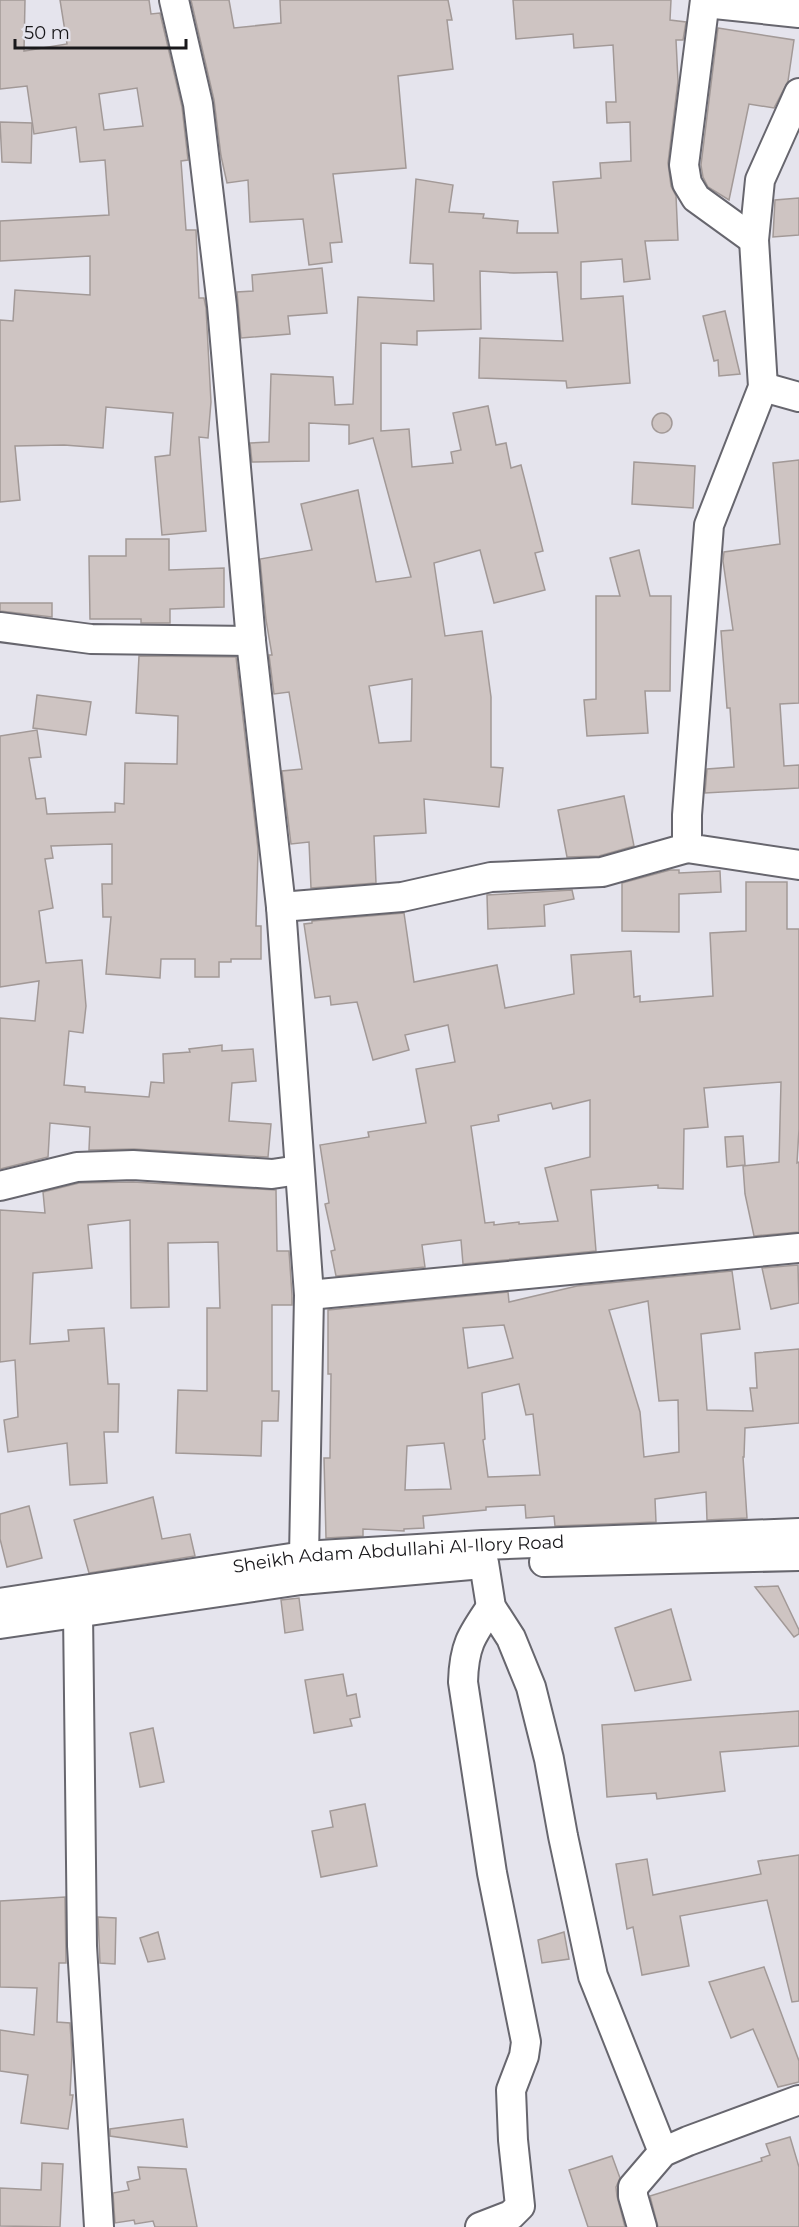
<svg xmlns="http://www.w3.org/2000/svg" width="799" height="2227" viewBox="0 0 799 2227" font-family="Montserrat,sans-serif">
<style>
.building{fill:#cec4c2;stroke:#a29997;stroke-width:1.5;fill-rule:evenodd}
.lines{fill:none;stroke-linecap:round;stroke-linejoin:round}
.minor-casing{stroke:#67666e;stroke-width:32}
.minor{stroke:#fff;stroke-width:28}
.labels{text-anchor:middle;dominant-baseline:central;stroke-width:4.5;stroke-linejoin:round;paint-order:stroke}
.street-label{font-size:18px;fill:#19181b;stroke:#e5e4ed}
</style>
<rect width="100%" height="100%" fill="#e5e4ed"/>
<g class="building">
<path d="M0,0H25L24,51L67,44L60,0H149L151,14L160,13L182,107L188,160L181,161L186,230H196L199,298H204L206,308L211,402L208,438L199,437L206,531L162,535L155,457L170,455L173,413L106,407L103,448L64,445L15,446L20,500L0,502V320L13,321L15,290L90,295V256L0,261V221L109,215L105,160L80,162L76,127L34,134L27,86L0,89ZM137,88L143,126L104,130L99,94Z"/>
<polygon points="191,0 229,0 234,28 281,23 280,0 448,0 452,20 447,20 453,69 398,76 406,168 333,174 342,242 330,243 332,262 309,265 303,219 250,222 248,180 227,183 221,156 214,100"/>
<path d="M513,0H671L670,20L686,22L683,40H676L678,81L668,163L671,186L676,196L678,240L645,241L650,279L624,282L622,259L581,262V299L623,296L630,383L567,388L566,381L479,378L480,338L563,341L557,272L514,273L480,271L481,329L417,331V345L381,343V431L409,429L412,467L453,463L451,452L461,450L453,413L488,406L496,445L506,443L511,468L521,465L543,551L535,553L545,590L494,603L480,550L434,563L445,636L482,631L491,697V767L503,768L499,807L424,799L426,833L374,836L376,883L311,888L309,842L291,844L282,771L302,769L289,692L274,694L269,655H272L266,620L260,559L312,550L301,504L358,490L376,582L411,577L373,438L349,444V425L309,423V461L252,462L250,443L269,442L271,374L333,377L335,405L353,404L358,297L434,301L433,264L410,263L416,179L453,185L449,212L484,214L483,218L518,221L517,233H558L553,182L601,178L600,163L631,161L630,122L607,123L606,102H616L613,45L574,48L573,34L516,39ZM412,679L411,741L379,743L369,686Z"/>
<polygon points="718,28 794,40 788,81 774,108 749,104 729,200 708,187 703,177 701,165"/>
<polygon points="0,122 32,123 31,163 2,162"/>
<polygon points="799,198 799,235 773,237 775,200"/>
<polygon points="322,268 327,313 288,316 290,334 241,338 237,292 253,291 252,275"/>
<polygon points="725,311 740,374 719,376 718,360 714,361 703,316"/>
<circle cx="662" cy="423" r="10"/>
<polygon points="799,460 799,703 780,704 784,766 799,765 799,788 705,793 707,769 734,767 730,708 727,708 721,631 733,630 723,561 724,552 780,544 773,463"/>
<polygon points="634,462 695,466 693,508 632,504"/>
<polygon points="126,539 169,539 169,570 224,568 224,607 170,609 170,623 141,623 141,619 90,619 89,556 126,556"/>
<polygon points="639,550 650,596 671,596 670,691 645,691 648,733 587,736 584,700 596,699 596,596 620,596 610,558"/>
<polygon points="0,603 52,603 52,617 0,611"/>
<polygon points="139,656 236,657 258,849 256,926 261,926 261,959 231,959 231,962 219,962 219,977 195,977 195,959 161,959 160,978 106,974 111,917 103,917 102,884 112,884 112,844 51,846 53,858 45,859 53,908 39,911 46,963 82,960 86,1006 83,1033 69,1031 64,1085 85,1087 85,1092 149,1097 151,1082 164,1083 163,1054 190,1052 189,1049 222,1045 222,1051 253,1049 256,1081 232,1083 229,1121 271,1124 268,1157 134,1149 89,1150 90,1127 50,1123 48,1157 0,1169 0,1018 35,1021 39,981 0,987 0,736 37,730 41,757 29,758 36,799 45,798 47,814 115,812 115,803 124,804 125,763 177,764 178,716 136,713"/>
<polygon points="37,695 91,702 86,735 33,728"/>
<polygon points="624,796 634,846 599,856 567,857 558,810"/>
<polygon points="670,870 679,870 679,873 720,871 721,892 679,894 679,932 622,931 622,883"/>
<path d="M746,882H787V929H799V1129L797,1163L799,1162V1232L754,1236L745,1194L743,1166L779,1162L781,1082L704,1088L708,1127L684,1129L683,1189L658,1188V1185L591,1190L596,1251L463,1264L461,1240L422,1245L425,1267L336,1276L331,1251L335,1250L325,1204L329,1203L320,1145L369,1137L368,1132L426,1123L416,1069L455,1062L448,1025L405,1035L409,1050L373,1060L357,1002L331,1005L330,996L315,998L304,924L312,923V921L404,913L414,982L497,965L505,1008L574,994L571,955L631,951L634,997L640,996V1002L713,996L710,933L746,931ZM590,1100V1157L545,1168L558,1221L519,1224V1222L494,1225V1222L485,1223L471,1126L499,1121L498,1115L551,1103L553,1109Z"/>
<polygon points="572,890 574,899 544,905 545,926 488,929 487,895"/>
<polygon points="743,1136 745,1165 727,1167 725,1137"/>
<polygon points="133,1182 276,1190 277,1251 289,1251 292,1295 292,1305 272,1305 272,1391 279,1391 278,1421 262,1421 261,1456 176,1453 178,1390 207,1391 207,1308 220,1308 218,1242 168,1243 169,1307 131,1308 130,1220 88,1225 92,1268 33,1273 30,1344 69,1341 68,1330 104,1328 108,1384 119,1384 118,1432 104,1432 107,1483 70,1485 67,1443 8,1452 4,1420 18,1417 15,1360 0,1362 0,1210 45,1213 43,1192 79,1183"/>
<polygon points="798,1265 799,1303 771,1309 762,1268"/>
<path d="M732,1271L740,1329L701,1334L707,1410L753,1411L750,1388H757L755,1353L799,1349V1423L745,1428L744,1457H743L747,1518L707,1520L706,1492L655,1499L656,1522L555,1526L554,1516L526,1518L525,1505L486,1507V1510L423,1516L424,1528L404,1529V1531L363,1529V1536L326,1538L324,1458H330L331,1374H328V1310L508,1292L509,1302L577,1286ZM648,1301L659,1401L678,1400L679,1452L644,1457L640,1412L609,1310ZM504,1325L513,1358L468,1368L463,1328ZM519,1384L526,1415L533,1414L540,1475L488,1477L483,1440L485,1439L482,1393ZM444,1443L451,1489L405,1490L407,1446Z"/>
<polygon points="153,1497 162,1539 190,1534 195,1556 89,1573 74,1520"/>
<polygon points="29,1506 42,1558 7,1567 0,1539 0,1514"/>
<polygon points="778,1586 799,1630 799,1634 794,1637 755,1587"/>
<polygon points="299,1598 303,1630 285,1633 281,1600"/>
<polygon points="671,1609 691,1680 635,1691 615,1628"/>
<polygon points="343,1674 347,1696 356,1694 360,1717 350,1719 352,1726 314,1733 305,1680"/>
<polygon points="799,1711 799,1746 720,1752 725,1791 657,1799 656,1793 607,1797 602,1725"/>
<polygon points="153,1728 164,1782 140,1787 130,1733"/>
<polygon points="365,1804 377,1866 321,1877 312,1831 333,1827 330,1811"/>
<polygon points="799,1855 799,2001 792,2002 767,1900 680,1916 689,1966 642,1975 633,1927 627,1929 616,1864 647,1859 653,1895 761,1874 758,1861"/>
<polygon points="65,1897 66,1960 66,1963 59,1963 57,2022 70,2023 72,2055 70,2095 73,2095 68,2129 21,2123 28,2075 0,2071 0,2030 34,2035 37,1988 0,1987 0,1901"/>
<polygon points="98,1917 116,1918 115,1964 100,1963"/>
<polygon points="158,1932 165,1959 148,1962 140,1938"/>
<polygon points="564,1932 569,1959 542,1963 538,1940"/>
<polygon points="764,1967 799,2061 799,2082 778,2087 753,2029 731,2038 709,1982"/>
<polygon points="183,2119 187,2147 110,2136 110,2129"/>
<polygon points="790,2137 799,2167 799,2227 658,2227 650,2196 762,2161 761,2158 770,2155 766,2144"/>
<polygon points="612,2156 620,2178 616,2187 617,2196 625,2227 588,2227 569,2170"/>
<polygon points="42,2163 63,2164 60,2227 0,2226 0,2188 41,2190"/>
<polygon points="138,2167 186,2169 197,2227 155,2227 153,2221 135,2224 134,2220 115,2223 113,2193 129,2190 127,2182 140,2179"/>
</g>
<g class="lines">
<g class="minor-casing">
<g id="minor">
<polyline points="174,0 198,104 222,306 251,641 281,907 309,1295 304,1556"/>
<polyline points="705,0 684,165 687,183 696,198 754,240"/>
<polyline points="705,3 799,13"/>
<polyline points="799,93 760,180 754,240 763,387 709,525 687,815 687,848 799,865"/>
<polyline points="763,387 799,397"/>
<polyline points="0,627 91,639 251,641"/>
<polyline points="281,907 402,897 491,877 602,872 687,848"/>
<polyline points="0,1186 77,1167 133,1165 272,1174 299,1170"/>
<polyline points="309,1295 799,1248"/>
<polyline points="544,1562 799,1556"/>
<polyline points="484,1563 491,1607 511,1638 531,1687 549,1759 563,1836 593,1976 663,2152"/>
<path id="s1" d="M0,1603L304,1556L483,1545L799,1533"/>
<polyline points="78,1612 82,1946 99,2227"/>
<polyline points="0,1624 301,1580 471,1565"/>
<path d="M480,2227L511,2215L520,2206L513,2140L511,2090L524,2056L526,2042L492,1873L463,1682C464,1646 471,1636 491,1607"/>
<polyline points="642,2227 633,2196 633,2187 663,2152 688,2141 799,2100"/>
</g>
</g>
<use href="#minor" class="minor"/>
</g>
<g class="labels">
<g class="street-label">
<text stroke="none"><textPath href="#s1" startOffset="402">Sheikh Adam Abdullahi Al-Ilory Road</textPath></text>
</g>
</g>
<path d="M15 39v9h171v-9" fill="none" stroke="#19181b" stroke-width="3"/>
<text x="24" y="39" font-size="18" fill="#19181b" stroke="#e5e4ed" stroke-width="4.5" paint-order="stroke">50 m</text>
</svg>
